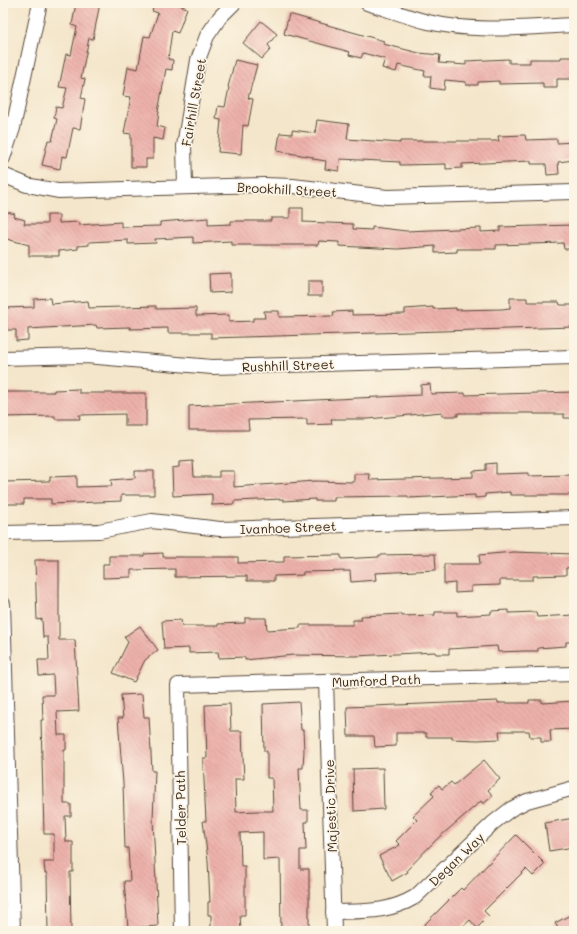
<svg xmlns="http://www.w3.org/2000/svg" width="577" height="934" viewBox="0 0 577 934" font-family="Mali,sans-serif">
<style>
.building{fill:url(#building-back-hatch)}
.lines{fill:none;stroke-linecap:round;stroke-linejoin:round}
.minor-casing{stroke:#574638;stroke-width:16}
.minor{stroke:#fff;stroke-width:14}
.labels{text-anchor:middle;dominant-baseline:central;stroke-width:3.5;stroke-linejoin:round;paint-order:stroke}
.street-label{font-size:13px;fill:#3b2a1e;stroke:#fcf5e5}
</style>
<defs>
<pattern id="building-back-hatch" width="6" height="6" patternUnits="userSpaceOnUse"><rect width="6" height="6" fill="#edb1ab"/><path d="M-1 5l2 2M0 0l6 6M5-1l2 2" fill="none" stroke="#cc9893"/></pattern>
</defs>
<rect width="100%" height="100%" fill="#fcf5e5"/>
<filter id="ink" filterUnits="userSpaceOnUse"><feTurbulence type="fractalNoise" baseFrequency=".025" numOctaves="2"/><feDisplacementMap in="SourceGraphic" scale="8" xChannelSelector="R" yChannelSelector="G"/><feConvolveMatrix kernelMatrix="1 2 1 2 8 2 1 2 1" color-interpolation-filters="sRGB"/></filter>
<filter id="wash" filterUnits="userSpaceOnUse"><feTurbulence type="fractalNoise" baseFrequency=".012" numOctaves="4" result="noise"/><feDisplacementMap in="SourceGraphic" scale="16" xChannelSelector="R" yChannelSelector="G"/><feGaussianBlur stdDeviation="0.9" result="paint"/><feColorMatrix in="noise" values="0 0 0 0 0 0 0 0 0 0 0 0 0 0 0 0 0 1.4 0 .05"/><feComposite in="paint" operator="in"/></filter>
<g filter="url(#wash)">
<rect width="100%" height="100%" fill="#f4e6cb"/>
<g id="blocks">
<g class="building">
<polygon points="76,3 100,3 93,39 89,38 81,78 85,79 81,98 85,99 80,129 73,128 67,157 62,156 60,169 42,165 48,140 52,141 57,119 54,118 56,107 62,108 67,88 59,87 66,54 71,55 77,27 72,25"/>
<polygon points="155,3 174,3 187,8 178,33 172,31 168,59 173,60 172,70 166,69 158,112 159,112 157,126 165,128 163,140 153,138 153,159 146,159 146,167 131,167 131,134 124,133 131,97 123,96 128,67 138,69 144,36 150,37 158,13 152,11"/>
<polygon points="289,14 384,41 383,44 419,53 440,55 439,63 466,65 466,61 509,59 509,63 530,63 530,59 561,59 561,57 574,57 574,79 557,79 557,88 543,88 543,83 499,84 499,81 478,82 478,85 466,85 466,82 445,80 444,90 430,88 431,76 424,76 425,71 398,65 396,72 382,68 385,59 363,53 361,58 349,55 350,52 284,34"/>
<polygon points="261,21 277,34 268,45 271,49 262,59 243,43"/>
<polygon points="235,60 257,65 248,98 253,99 248,126 243,125 241,154 218,152 221,120 216,119 218,106 225,107 229,88 228,87"/>
<polygon points="317,120 349,124 347,139 400,143 400,141 499,141 498,136 525,135 526,140 557,139 557,143 574,142 574,160 558,162 559,174 547,175 546,164 531,164 531,161 462,164 462,168 446,169 446,164 400,165 400,162 340,159 339,171 325,169 326,161 313,159 313,157 277,151 280,133 292,134 292,130 315,133"/>
<polygon points="290,208 303,208 303,222 353,224 353,229 372,230 372,227 406,231 481,228 481,232 500,231 500,227 574,225 574,249 564,249 563,243 496,245 496,249 457,249 457,252 435,253 435,246 398,249 339,246 339,242 319,241 318,245 231,245 231,241 193,243 193,237 155,239 156,243 128,244 128,240 89,242 89,245 78,246 78,249 59,251 59,256 29,256 29,245 3,238 3,211 15,214 14,217 25,220 24,224 47,224 47,215 59,215 59,223 79,222 79,225 121,222 121,227 160,226 160,222 208,218 208,225 231,224 231,221 271,221 271,218 290,218"/>
<polygon points="231,273 231,292 210,293 209,274"/>
<rect x="308" y="281" width="14" height="15"/>
<polygon points="50,298 51,304 88,301 89,308 156,306 156,309 196,308 196,316 229,315 229,322 253,321 253,318 265,318 264,311 279,311 279,317 334,316 333,312 352,311 352,315 405,314 405,309 433,307 433,309 456,308 456,310 502,309 510,308 510,298 527,298 527,302 559,302 560,305 574,305 574,327 211,338 211,333 168,333 168,328 130,329 130,327 97,328 96,325 28,329 28,340 16,341 16,330 3,330 3,308 34,307 34,299"/>
<polygon points="430,384 431,394 465,393 465,395 574,392 574,418 564,418 564,414 534,414 534,413 458,413 458,416 442,416 442,412 368,419 331,419 332,424 307,425 307,419 248,420 249,430 189,430 189,406 421,395 421,385"/>
<polygon points="79,389 79,393 146,393 146,426 125,426 125,414 79,415 80,419 55,419 55,416 3,417 3,392 54,392 54,390"/>
<polygon points="193,461 194,477 219,477 219,471 234,471 234,487 315,481 354,482 354,474 369,474 370,480 473,477 473,471 486,470 486,464 496,463 496,474 528,473 528,476 574,475 574,495 510,495 510,492 485,494 485,497 475,498 475,495 408,498 408,496 334,497 334,501 315,501 315,499 283,501 283,499 234,501 234,504 212,505 212,494 173,496 172,468 179,467 179,462"/>
<polygon points="135,471 154,471 154,495 121,495 121,501 51,504 51,499 24,499 24,504 3,504 3,482 50,481 50,477 77,476 77,487 112,486 111,480 135,478"/>
<polygon points="514,552 574,554 574,567 566,568 566,575 533,576 533,580 500,580 500,585 471,586 471,592 455,593 455,583 444,584 444,564 480,564 479,555"/>
<polygon points="163,553 163,557 238,557 238,563 284,562 284,556 341,555 341,559 379,557 379,555 435,554 436,570 375,573 376,580 351,582 350,571 303,572 303,575 274,576 274,581 247,581 247,576 175,577 175,569 131,570 131,577 103,578 103,564 109,564 109,556 144,556 144,554"/>
<polygon points="35,560 59,560 59,640 75,640 79,711 57,712 58,735 66,735 66,750 64,750 64,804 71,804 71,816 65,816 66,842 73,842 73,872 70,872 71,931 48,931 47,873 45,873 44,862 54,862 54,834 44,834 41,720 43,720 42,695 54,695 53,675 39,676 38,660 49,660 48,637 43,637 42,619 37,620"/>
<polygon points="509,610 509,613 536,612 537,617 574,615 574,642 566,642 566,646 538,648 538,651 525,651 498,652 497,646 449,649 449,654 436,654 435,652 355,656 293,655 245,660 245,657 219,658 218,652 189,653 189,648 164,649 162,621 181,620 182,626 218,626 218,624 245,623 245,618 266,618 267,630 300,628 300,625 353,625 353,620 362,620 361,616 402,614 402,616 435,615 435,612 457,612 457,616 491,614 491,611"/>
<polygon points="140,626 158,650 145,660 134,682 113,673 128,642 124,637"/>
<polygon points="142,694 144,717 149,717 152,771 155,771 153,819 158,926 128,928 124,881 130,881 128,848 125,848 123,783 118,718 123,718 121,695"/>
<polygon points="529,700 542,700 542,703 574,701 574,729 550,730 551,742 541,742 541,737 530,737 529,731 499,731 500,739 478,740 452,739 452,737 426,737 426,733 396,733 396,746 375,747 374,736 348,736 347,707 498,701 498,703 529,703"/>
<polygon points="299,702 301,730 303,730 304,750 303,768 299,768 301,810 308,810 308,822 305,822 306,850 300,850 300,869 309,869 309,931 281,931 280,859 263,860 263,832 240,833 241,866 245,866 245,915 240,915 241,931 211,931 211,915 208,915 208,902 210,902 208,861 203,821 206,821 203,758 207,758 205,705 230,704 231,731 242,731 243,757 244,779 235,779 236,812 257,811 273,811 272,778 267,778 267,751 264,751 263,704"/>
<polygon points="484,760 500,779 488,790 493,796 483,804 481,801 436,840 407,870 408,872 392,881 379,856 400,845 396,841 417,820 413,816 434,796 431,792 439,785 442,789 451,782 454,785"/>
<polygon points="383,768 384,809 354,811 353,769"/>
<polygon points="574,818 574,847 549,851 545,823"/>
<polygon points="516,835 545,864 533,876 526,869 484,911 489,916 477,928 470,920 458,931 418,931 461,888 463,890"/>
<polygon points="574,913 574,931 560,931 555,923"/>
</g>
</g>
</g>
<g filter="url(#ink)">
<use href="#blocks" fill-opacity="0" stroke="#574638" stroke-width="1"/>
<g class="lines">
<g class="minor-casing">
<g id="minor">
<path d="M367,3C387,9 408,17 428,22C475,33 526,27 574,25"/>
<polyline points="3,158 13,128 40,3"/>
<polyline points="3,175 27,185 58,191 264,185 293,186 387,197 574,192"/>
<polyline points="185,186 184,146 198,60 207,36 220,17 234,3"/>
<polyline points="3,358 86,356 212,367 574,357"/>
<polyline points="3,533 99,531 152,521 220,529 574,518"/>
<polyline points="3,604 13,931"/>
<polyline points="326,681 334,931"/>
<path d="M333,912C364,911 388,913 415,897L493,823L511,809L527,801L574,788"/>
<polyline points="182,931 178,685 574,674"/>
</g>
</g>
<use href="#minor" class="minor"/>
</g>
</g>
<g class="labels">
<g class="street-label">
<text transform="translate(193 102) rotate(-80)">Fairhill Street</text>
<text transform="translate(287 189) rotate(3)">Brookhill Street</text>
<text transform="translate(288 365) rotate(-2)">Rushhill Street</text>
<text transform="translate(288 527) rotate(-2)">Ivanhoe Street</text>
<text transform="translate(376 680) rotate(-2)">Mumford Path</text>
<text transform="translate(330 806) rotate(-92)">Majestic Drive</text>
<text transform="translate(180 808) rotate(-91)">Telder Path</text>
<text transform="translate(456 859) rotate(-44)">Degan Way</text>
</g>
</g>
<rect width="577" height="934" fill="none" stroke="#fcf5e5" stroke-width="16"/>
</svg>
